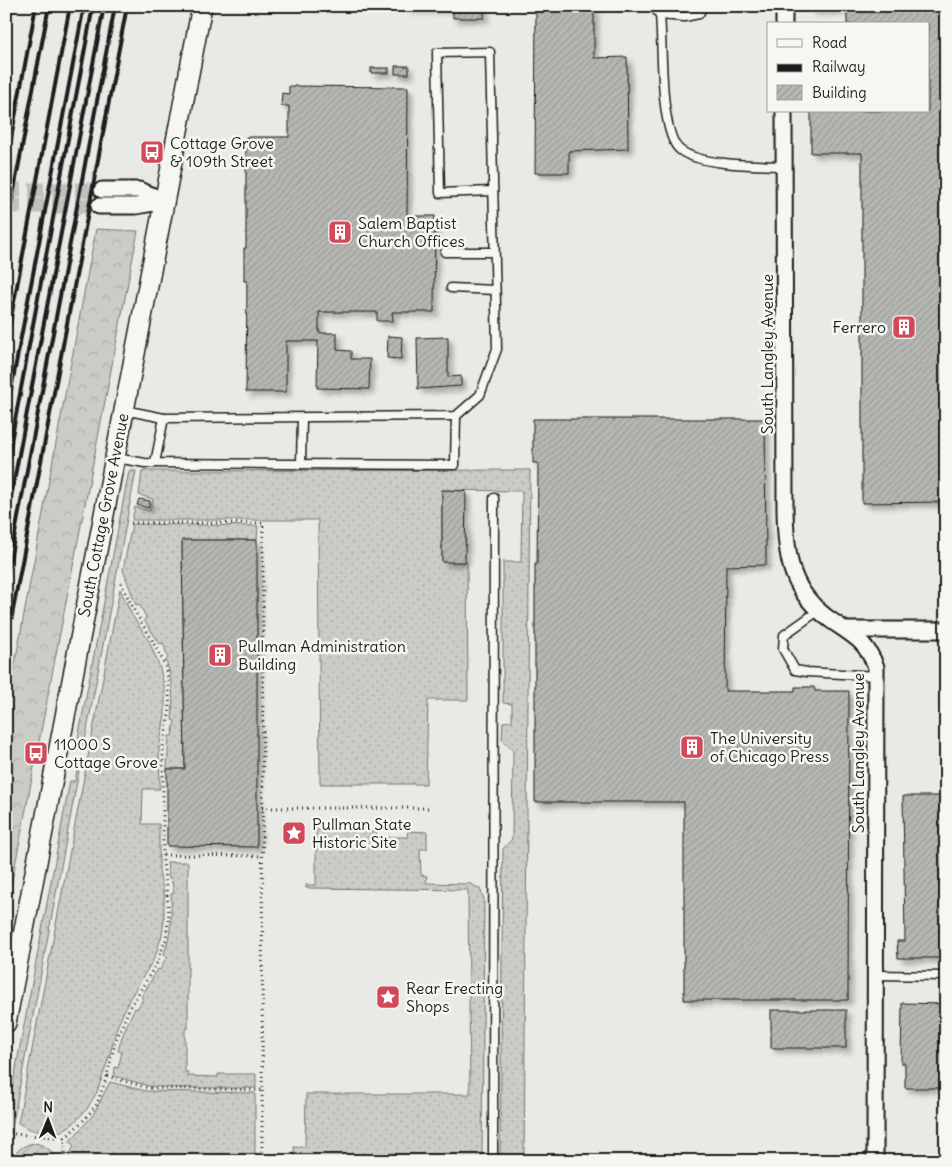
<svg xmlns="http://www.w3.org/2000/svg" width="952" height="1167" viewBox="0 0 952 1167" font-family="Delius,sans-serif">
<style>
.grass{fill:url(#grass-dots);stroke:#747472}
.forest{fill:url(#forest-crowns);stroke:#747472}
.garden{fill:url(#garden-furrows);stroke:#747472}
.building{fill:url(#building-hatch);stroke:#1c1c1c;filter:url(#shadow)}
.lines{fill:none;stroke-linecap:round;stroke-linejoin:round}
.minor-tunnel{stroke:#c0c0bd;stroke-width:15;stroke-dasharray:15 8;stroke-linecap:butt}
.service-casing{stroke:#1c1c1c;stroke-width:11}
.minor-casing{stroke:#1c1c1c;stroke-width:19}
.tertiary-casing{stroke:#1c1c1c;stroke-width:22}
.path{stroke:#1c1c1c;stroke-width:3;stroke-dasharray:1 4;stroke-linecap:butt}
.service{stroke:#f6f6f2;stroke-width:8}
.minor{stroke:#f6f6f2;stroke-width:15}
.tertiary{stroke:#f6f6f2;stroke-width:19}
.rail{stroke:#1c1c1c;stroke-width:4}
.labels{text-anchor:middle;dominant-baseline:central;stroke-width:5;stroke-linejoin:round;paint-order:stroke}
.poi-label{font-size:16px;fill:#1c1c1c;stroke:#f6f6f2;text-anchor:start}
.street-label{font-size:16px;fill:#1c1c1c;stroke:#f6f6f2}
</style>
<defs>
<pattern id="grass-dots" width="8" height="8" patternUnits="userSpaceOnUse" patternTransform="scale(1.25)"><rect width="8" height="8" fill="#cbcbc7"/><path d="M2 2h.1M6 6h.1" fill="none" stroke="#aeaeaa" stroke-width="1.8" stroke-linecap="round"/></pattern>
<pattern id="forest-crowns" width="20" height="18" patternUnits="userSpaceOnUse" patternTransform="scale(1.25)"><rect width="20" height="18" fill="#cbcbc7"/><path d="M2 6a3 3 0 1 1 6 0M12 15a3 3 0 1 1 6 0" fill="none" stroke="#aeaeaa"/></pattern>
<pattern id="garden-furrows" width="10" height="10" patternUnits="userSpaceOnUse" patternTransform="scale(1.25)"><rect width="10" height="10" fill="#cbcbc7"/><path d="M-1 1l2-2M0 10L10 0M9 11l2-2" fill="none" stroke="#aeaeaa"/></pattern>
<pattern id="building-hatch" width="6" height="6" patternUnits="userSpaceOnUse" patternTransform="scale(1.25)"><rect width="6" height="6" fill="#b6b6b3"/><path d="M-1 1l2-2M0 6l6-6M5 7l2-2" fill="none" stroke="#9c9c99"/></pattern>
<filter id="shadow"><feDropShadow dx="4.5" dy="4.5" stdDeviation="2.5" flood-color="#0004"/></filter>
</defs>
<rect width="100%" height="100%" fill="#e9e9e5"/>
<filter id="ink" filterUnits="userSpaceOnUse"><feTurbulence type="fractalNoise" baseFrequency=".02" numOctaves="2"/><feDisplacementMap in="SourceGraphic" scale="10" xChannelSelector="R" yChannelSelector="G"/><feConvolveMatrix kernelMatrix="1 2 1 2 8 2 1 2 1" color-interpolation-filters="sRGB"/></filter>
<g filter="url(#ink)">
<g class="grass">
<polygon points="530,470 524,1161 500,1161 503,849 512,839 513,750 502,740 503,722 512,721 512,704 503,703 503,562 521,562 522,491 442,490 442,561 467,562 468,700 428,700 426,784 320,784 318,520 132,520 135,507 150,511 153,499 139,495 142,471"/>
<polygon points="129,471 136,471 83,751 76,749"/>
<path d="M132,524L258,526L257,540H182L185,769H167L169,736H172L175,721L172,720C174,699 172,680 166,660L168,658L163,643L160,644L144,620L146,617L139,604L136,605L123,570Z"/>
<path d="M120,589L132,615L149,641L160,668L165,690V715L159,748L160,789H143L142,824H159V871L164,894V919L162,935L155,957L129,1000L117,1027L110,1054L97,1092L87,1109L73,1124L60,1132L56,1128C43,1136 30,1130 18,1123Z"/>
<polygon points="77,770 79,771 11,1133 6,1132 6,1121 70,781 75,781"/>
<polygon points="316,830 376,831 377,837 407,837 408,831 427,832 427,849 420,849 421,875 427,876 426,883 471,884 480,889 484,899 482,1161 295,1161 294,1147 305,1147 306,1094 470,1094 468,890 306,888 306,885 316,885"/>
<path d="M167,862H188V1029H185V1072H188V1076L218,1077V1074H256V1088H173L149,1086L114,1076L115,1067L118,1068L122,1052L118,1051C121,1037 128,1021 135,1008L137,1009L143,999L141,997L158,969L160,970L167,956L164,954C171,934 172,915 171,894L174,893L171,878H169Z"/>
<polygon points="110,1082 146,1091 255,1093 255,1161 69,1161 69,1156 74,1146 70,1141 93,1115"/>
</g>
<polygon class="forest" points="96,229 138,231 6,912 6,711"/>
<path class="garden" d="M34,1143C46,1145 52,1150 57,1161H12C16,1150 23,1145 34,1143Z"/>
<g class="building">
<polygon points="408,6 484,6 484,18 453,18 453,8 408,9"/>
<polygon points="536,6 594,6 594,58 627,57 628,149 569,151 569,173 535,173"/>
<polygon points="810,6 946,6 946,502 862,503 862,153 811,153 811,111 928,111 928,24 847,24 847,10 810,10"/>
<rect x="395" y="66" width="14" height="8"/>
<rect x="371" y="68" width="18" height="5"/>
<polygon points="289,86 408,87 407,216 435,216 434,312 392,312 393,321 377,321 377,312 319,312 319,333 337,333 337,350 351,351 351,359 370,359 369,389 317,388 318,341 286,341 286,392 246,392 247,281 244,281 244,248 246,248 246,137 289,137 289,106 281,106 282,93 289,94"/>
<polygon points="388,336 402,337 401,359 387,358"/>
<polygon points="448,337 448,377 461,376 461,386 418,389 417,338"/>
<polygon points="533,419 765,419 766,565 726,566 725,691 795,691 795,687 814,687 815,691 849,691 848,1000 684,1000 684,802 535,802 535,564 537,564 538,463 533,463"/>
<polygon points="442,490 466,491 465,562 442,562"/>
<polygon points="139,499 150,501 149,508 137,505"/>
<polygon points="182,540 257,540 257,847 167,846 167,769 185,769"/>
<polygon points="903,796 946,796 946,958 898,958 897,941 905,941"/>
<polygon points="902,1003 946,1004 946,1088 905,1088 905,1063 901,1063"/>
<rect x="771" y="1010" width="75" height="38"/>
</g>
<g class="lines">
<g class="minor-tunnel">
<polyline points="6,190 102,190"/>
<polyline points="6,206 99,206"/>
</g>
<g class="service-casing">
<g id="service">
<polyline points="653,6 660,15 684,17 699,14 703,6"/>
<path d="M660,15C663,43 659,133 680,150C701,166 757,165 784,166"/>
<polyline points="445,252 494,252"/>
<polyline points="451,288 495,290"/>
<polyline points="124,410 164,418 456,416 480,395 497,349 490,52 437,53 440,193 492,191"/>
<polyline points="116,458 145,463 455,465 456,416"/>
<polyline points="155,463 164,418"/>
<polyline points="301,464 302,418"/>
<polyline points="818,611 784,635 783,649 795,670 807,672 877,676"/>
<polyline points="876,975 946,976"/>
<polyline points="493,1161 494,498"/>
</g>
</g>
<g class="minor-casing">
<g id="minor">
<polyline points="784,6 784,24"/>
<path d="M784,111L785,510C786,558 790,592 832,621C854,636 866,641 876,667L875,1161"/>
<polyline points="102,190 139,190 165,201"/>
<polyline points="99,206 136,206 165,201"/>
<polyline points="846,630 946,630"/>
</g>
</g>
<g class="tertiary-casing">
<polyline id="tertiary" points="6,1023 202,6"/>
</g>
<g class="path">
<polyline points="131,523 263,523 262,1161"/>
<polyline points="262,808 430,808"/>
<polyline points="163,855 262,856"/>
<polyline points="107,1076 148,1088 262,1090"/>
<polyline points="14,1134 65,1138 65,1161"/>
<polyline points="65,1138 85,1119 97,1104 106,1079 116,1040 129,1009 157,963 166,939 169,913 163,862 163,747 170,709 167,669 151,638 134,610 120,581"/>
</g>
<use href="#service" class="service"/>
<use href="#minor" class="minor"/>
<use href="#tertiary" class="tertiary"/>
<g class="rail">
<polyline points="6,165 36,6"/>
<polyline points="6,231 49,6"/>
<polyline points="6,344 70,6"/>
<polyline points="6,416 84,6"/>
<polyline points="6,468 93,6"/>
<polyline points="6,523 104,6"/>
<polyline points="6,581 115,6"/>
<polyline points="6,647 127,6"/>
<polyline points="943,1161 946,1154"/>
</g>
</g>
</g>
<defs>
<g id="bus-square" transform="scale(1.25)"><rect x="-9" y="-9" width="18" height="18" rx="4" fill="#d1495b" stroke="#f6f6f2"/><path d="M-5-6H5V4H4V6H2V4H-2V6H-4V4H-5ZM-3.5-4V0h7V-4ZM-3.5 1.2v1.5H-2V1.2ZM2 1.2v1.5H3.5V1.2Z" fill="#fff"/></g>
<g id="building-square" transform="scale(1.25)"><rect x="-9" y="-9" width="18" height="18" rx="4" fill="#d1495b" stroke="#f6f6f2"/><path d="M-4-6H4V6H1V3H-1V6H-4ZM-2.5-4.3h1.7v1.8h-1.7ZM.8-4.3h1.7v1.8H.8ZM-2.5-1h1.7V.8h-1.7ZM.8-1h1.7V.8H.8Z" fill="#fff"/></g>
<g id="sight-square" transform="scale(1.25)"><rect x="-9" y="-9" width="18" height="18" rx="4" fill="#d1495b" stroke="#f6f6f2"/><path d="M0-6L1.8-2.2L6-1.7L2.9 1.2L3.7 5.4L0 3.3L-3.7 5.4L-2.9 1.2L-6-1.7L-1.8-2.2Z" fill="#fff"/></g>
</defs>
<g fill-rule="evenodd">
<use href="#bus-square" x="152" y="152"/>
<use href="#building-square" x="340" y="232"/>
<use href="#building-square" x="904" y="327"/>
<use href="#building-square" x="220" y="655"/>
<use href="#building-square" x="692" y="747"/>
<use href="#bus-square" x="36" y="753"/>
<use href="#sight-square" x="294" y="833"/>
<use href="#sight-square" x="388" y="997"/>
</g>
<g class="labels">
<g class="poi-label">
<text x="170" y="143">Cottage Grove<tspan x="170" dy="18">&amp; 109th Street</tspan></text>
<text x="358" y="223">Salem Baptist<tspan x="358" dy="18">Church Offices</tspan></text>
<text x="886" y="327" text-anchor="end">Ferrero</text>
<text x="238" y="646">Pullman Administration<tspan x="238" dy="18">Building</tspan></text>
<text x="710" y="738">The University<tspan x="710" dy="18">of Chicago Press</tspan></text>
<text x="54" y="744">11000 S<tspan x="54" dy="18">Cottage Grove</tspan></text>
<text x="312" y="824">Pullman State<tspan x="312" dy="18">Historic Site</tspan></text>
<text x="406" y="988">Rear Erecting<tspan x="406" dy="18">Shops</tspan></text>
</g>
<g class="street-label">
<text transform="translate(767 354) rotate(-90)">South Langley Avenue</text>
<text transform="translate(103 515) rotate(-79)">South Cottage Grove Avenue</text>
<text transform="translate(858 753) rotate(-90)">South Langley Avenue</text>
</g>
</g>
<rect width="952" height="1167" fill="none" stroke="#f6f6f2" stroke-width="25"/>
<rect x="12" y="12" width="927" height="1142" fill="none" stroke="#1c1c1c" stroke-width="2" filter="url(#ink)"/>
<rect x="767" y="22" width="162" height="90" fill="#f6f6f2" stroke="#9f9f9c"/>
<rect x="777" y="39" width="25" height="8" fill="#f6f6f2" stroke="#9f9f9c"/>
<text x="812" y="48" font-size="15" fill="#1c1c1c">Road</text>
<rect x="777" y="64" width="25" height="8" fill="#1c1c1c" stroke="#9f9f9c"/>
<text x="812" y="72" font-size="15" fill="#1c1c1c">Railway</text>
<rect x="777" y="85" width="25" height="15" fill="url(#building-hatch)" stroke="#9f9f9c"/>
<text x="812" y="98" font-size="15" fill="#1c1c1c">Building</text>
<g transform="translate(48 1120) rotate(1)" stroke="#f6f6f2" stroke-width="4" paint-order="stroke">
<path d="M0-4L9 19L0 12L-9 19Z" fill="#1c1c1c"/>
<text y="-8" font-size="14" font-weight="bold" text-anchor="middle" fill="#1c1c1c">N</text>
</g>
</svg>
